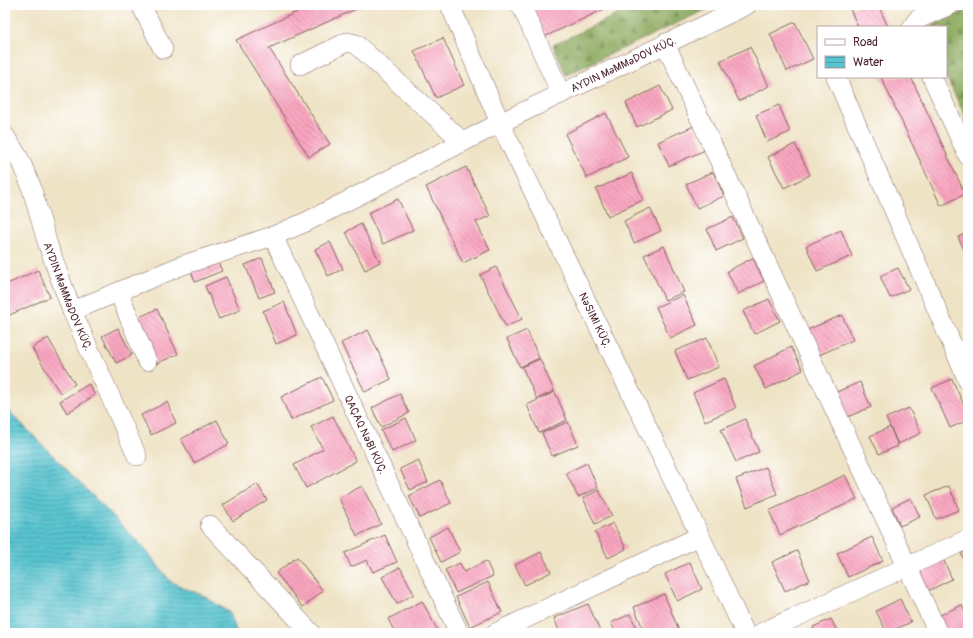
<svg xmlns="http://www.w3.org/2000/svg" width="973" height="638" viewBox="0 0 973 638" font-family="Pangolin,sans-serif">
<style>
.forest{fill:url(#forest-firs);stroke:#6a6444}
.water{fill:url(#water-rules);stroke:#51727e}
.building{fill:url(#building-back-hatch)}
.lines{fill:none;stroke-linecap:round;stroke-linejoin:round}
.minor-casing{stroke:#846461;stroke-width:20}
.minor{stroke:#fff;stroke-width:19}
.labels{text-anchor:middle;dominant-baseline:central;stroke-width:3;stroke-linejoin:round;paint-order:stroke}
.street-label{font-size:11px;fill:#4a1f2b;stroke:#fff}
</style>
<defs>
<pattern id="forest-firs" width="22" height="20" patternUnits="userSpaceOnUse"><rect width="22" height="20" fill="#8aa85c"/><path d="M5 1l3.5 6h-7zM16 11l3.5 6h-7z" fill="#73884c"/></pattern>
<pattern id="water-rules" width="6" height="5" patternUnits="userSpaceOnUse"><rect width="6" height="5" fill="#58c4d0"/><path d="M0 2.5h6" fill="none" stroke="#4b9fa9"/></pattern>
<pattern id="building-back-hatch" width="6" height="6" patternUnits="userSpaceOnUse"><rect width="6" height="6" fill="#f9a5c0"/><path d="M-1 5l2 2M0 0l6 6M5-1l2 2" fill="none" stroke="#cc869c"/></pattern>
</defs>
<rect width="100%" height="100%" fill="#fff"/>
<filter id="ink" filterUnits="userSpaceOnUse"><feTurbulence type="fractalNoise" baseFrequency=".025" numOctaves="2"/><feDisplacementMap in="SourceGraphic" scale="8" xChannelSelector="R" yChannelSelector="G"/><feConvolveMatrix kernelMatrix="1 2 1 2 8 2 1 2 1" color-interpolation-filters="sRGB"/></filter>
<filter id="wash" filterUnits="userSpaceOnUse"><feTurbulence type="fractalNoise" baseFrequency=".012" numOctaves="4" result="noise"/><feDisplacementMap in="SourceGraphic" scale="16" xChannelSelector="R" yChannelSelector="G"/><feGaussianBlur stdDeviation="0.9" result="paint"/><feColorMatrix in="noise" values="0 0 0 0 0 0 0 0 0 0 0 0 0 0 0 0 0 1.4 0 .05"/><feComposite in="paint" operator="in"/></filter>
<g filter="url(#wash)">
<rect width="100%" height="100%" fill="#efe3c5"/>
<g class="forest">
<polygon points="637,5 716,5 566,75 553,45"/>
<polygon points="968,9 968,122 946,77 946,27 929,27"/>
</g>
<polygon class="water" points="5,409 11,413 145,549 171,582 206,597 230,613 237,633 5,633"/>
<g id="blocks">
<g class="building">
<polygon points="312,5 365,5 269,48 330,144 309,157 236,40"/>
<polygon points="542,5 613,5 544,37 531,10"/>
<polygon points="859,5 878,5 888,27 858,27 850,9"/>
<polygon points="795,22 813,59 787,71 770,34"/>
<polygon points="443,38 464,85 436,98 414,51"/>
<polygon points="750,47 769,86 739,101 720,61"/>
<polygon points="881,77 911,77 965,194 941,206"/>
<polygon points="660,86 672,110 637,127 626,103"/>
<polygon points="779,105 790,132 767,142 756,115"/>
<polygon points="606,113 628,157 587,178 565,134"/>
<polygon points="694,126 705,150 669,166 658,142"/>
<polygon points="795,144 810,175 784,188 768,157"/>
<polygon points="466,167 490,216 476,222 490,250 463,263 426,187"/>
<polygon points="713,172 724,196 697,208 686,184"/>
<polygon points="632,173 643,200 608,216 596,189"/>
<polygon points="398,199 413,230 383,244 368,213"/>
<polygon points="650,208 661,231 634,243 624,221"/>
<polygon points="733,217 743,238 716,251 707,229"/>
<polygon points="361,224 380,262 365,270 346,232"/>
<polygon points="841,230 852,256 817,271 806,246"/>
<polygon points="968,232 968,258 958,237"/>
<polygon points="330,242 343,269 328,276 315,249"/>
<polygon points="664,246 684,292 665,300 644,255"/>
<polygon points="262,258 275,292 259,298 245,265"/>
<polygon points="753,258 764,281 738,294 727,271"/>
<polygon points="217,260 222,271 195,282 191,271"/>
<polygon points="496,267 522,319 506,327 480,275"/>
<polygon points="898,268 909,289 890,298 880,276"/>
<polygon points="38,270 50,297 5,317 5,285"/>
<polygon points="226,277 240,310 219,319 205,286"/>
<polygon points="683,295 697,325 670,338 656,307"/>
<polygon points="769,299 780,321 754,334 743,311"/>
<polygon points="284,302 297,335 276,344 263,311"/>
<polygon points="157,309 178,354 156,364 135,319"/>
<polygon points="842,315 853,340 817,356 807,330"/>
<polygon points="118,328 132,355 116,363 102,336"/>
<polygon points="368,330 391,379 365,392 341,343"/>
<polygon points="527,330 539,358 520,367 507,339"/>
<polygon points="48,338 75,384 60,393 32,348"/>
<polygon points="707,338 719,367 687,380 675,351"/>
<polygon points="791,347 803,370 766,389 754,366"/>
<polygon points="540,359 554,391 537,399 522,367"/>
<polygon points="322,377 333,400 291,420 281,397"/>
<polygon points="724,379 736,408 705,421 693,393"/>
<polygon points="952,379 968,414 968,420 950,428 932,388"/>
<polygon points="860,382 871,407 845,418 834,393"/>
<polygon points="89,384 95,395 67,413 60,401"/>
<polygon points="555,392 567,420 539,433 527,405"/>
<polygon points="400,394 409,413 381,427 372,408"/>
<polygon points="167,402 176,423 151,435 141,415"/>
<polygon points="909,408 921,433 898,444 886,418"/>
<polygon points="333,416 356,461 306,488 294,465 323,449 311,427"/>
<polygon points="406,418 416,440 392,452 381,430"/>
<polygon points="745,419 759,452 736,462 721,430"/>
<polygon points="217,420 229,444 194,463 181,439"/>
<polygon points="568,422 578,445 552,456 542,433"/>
<polygon points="890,427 898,446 879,454 870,436"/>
<polygon points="418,460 428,482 410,490 400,469"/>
<polygon points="587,463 598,488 578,497 566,473"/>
<polygon points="766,467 777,494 747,507 736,479"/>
<polygon points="845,475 857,499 780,535 769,511"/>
<polygon points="440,480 451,503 420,518 409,496"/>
<polygon points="257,484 267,500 233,521 223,505"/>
<polygon points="362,486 381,524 357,536 339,498"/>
<polygon points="949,486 959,510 936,519 926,495"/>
<polygon points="599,490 612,516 595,524 583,498"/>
<polygon points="911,498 920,517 900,526 892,507"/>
<polygon points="613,523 626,549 608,558 595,532"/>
<polygon points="448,527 460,552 441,562 429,537"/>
<polygon points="385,535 397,562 373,572 367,560 351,567 345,553"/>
<polygon points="872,537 883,561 848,577 837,553"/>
<polygon points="968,550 968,569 961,553"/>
<polygon points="797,551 810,580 785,591 772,562"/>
<polygon points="541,552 551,572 525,585 515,565"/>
<polygon points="297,557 323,591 303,607 276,573"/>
<polygon points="943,559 952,579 926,592 916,571"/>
<polygon points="486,561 493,576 456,593 445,570 460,563 464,572"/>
<polygon points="690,562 702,589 677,601 665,574"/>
<polygon points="400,567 414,594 397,604 382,577"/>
<polygon points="488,582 502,612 470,627 456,597"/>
<polygon points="664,594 680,633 645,633 634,607"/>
<polygon points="900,599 911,622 887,633 876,611"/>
<polygon points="422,601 439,633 395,633 388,619"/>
<polygon points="588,604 601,633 560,633 554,618"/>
<polygon points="962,605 968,619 968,633 946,633 938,616"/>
<polygon points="630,614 639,633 616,633 611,623"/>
<polygon points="831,619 838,633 815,633 813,627"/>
</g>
</g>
</g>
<g filter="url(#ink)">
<use href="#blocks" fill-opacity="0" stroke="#846461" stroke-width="1"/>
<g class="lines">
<g class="minor-casing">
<g id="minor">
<polyline points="141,5 163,49"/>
<path id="s1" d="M450,5L500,123L700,536L745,633"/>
<polyline points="521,5 561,94"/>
<polyline points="912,27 918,19 950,5"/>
<polyline points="665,43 938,633"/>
<polyline points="300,65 347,42 356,44 463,142"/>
<polyline points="836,77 968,381"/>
<polyline points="932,77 968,156"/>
<path id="s2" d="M5,136L19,158L30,183L48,245L72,311L137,456"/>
<path id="s3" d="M273,236L459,633"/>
<polyline points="119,293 147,361"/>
<path id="s4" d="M72,311L183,265L273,236L306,222L500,123L747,5"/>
<polyline points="210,525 311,633"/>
<polyline points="495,633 700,536"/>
<polyline points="761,633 968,539"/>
</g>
</g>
<use href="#minor" class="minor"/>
</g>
</g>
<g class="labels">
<g class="street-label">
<text stroke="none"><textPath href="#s4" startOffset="605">AYDIN MƏMMƏDOV KÜÇ.</textPath></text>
<text stroke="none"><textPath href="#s2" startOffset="173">AYDIN MƏMMƏDOV KÜÇ.</textPath></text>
<text stroke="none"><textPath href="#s1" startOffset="347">NƏSIMI KÜÇ.</textPath></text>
<text stroke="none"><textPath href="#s3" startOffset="219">QAÇAQ NƏBI KÜÇ.</textPath></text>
</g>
</g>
<rect width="973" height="638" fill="none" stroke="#fff" stroke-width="20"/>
<rect x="817" y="26" width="130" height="52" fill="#ffffff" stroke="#b7a5aa"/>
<rect x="825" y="39" width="20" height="6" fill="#ffffff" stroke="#b7a5aa"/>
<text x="853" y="46" font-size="12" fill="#4a1f2b">Road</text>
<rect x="825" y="56" width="20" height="12" fill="url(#water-rules)" stroke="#b7a5aa"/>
<text x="853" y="66" font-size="12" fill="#4a1f2b">Water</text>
</svg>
